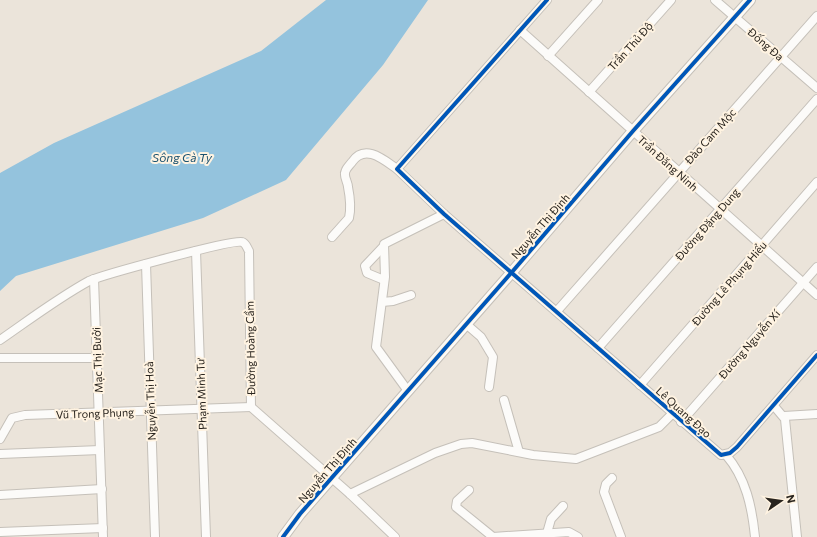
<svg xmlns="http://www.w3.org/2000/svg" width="817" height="537" viewBox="0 0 817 537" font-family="Commissioner,sans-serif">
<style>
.water{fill:#94c3dd}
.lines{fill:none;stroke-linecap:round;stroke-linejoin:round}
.minor-casing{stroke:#c5c0b9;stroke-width:10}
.tertiary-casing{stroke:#c5c0b9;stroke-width:12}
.minor{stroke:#fcfbf9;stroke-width:8}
.tertiary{stroke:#fcfbf9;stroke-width:10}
.cycleway-casing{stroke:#fff3e1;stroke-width:6}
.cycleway{stroke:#0057b8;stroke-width:4}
.labels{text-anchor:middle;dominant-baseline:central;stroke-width:4;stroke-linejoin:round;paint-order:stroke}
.street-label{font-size:11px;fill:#29241e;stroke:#fff3e1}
.water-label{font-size:12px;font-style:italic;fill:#1c526f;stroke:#fff3e1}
</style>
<rect width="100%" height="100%" fill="#ebe4da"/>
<polygon class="water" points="326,0 428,0 383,65 286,180 203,218 16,276 0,291 0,173 54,143 261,51"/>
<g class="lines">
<g class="minor-casing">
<g id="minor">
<polyline points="547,0 397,169 444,214 721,455 730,453 737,447 817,355"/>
<polyline points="715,0 817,88"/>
<polyline points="520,30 817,295"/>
<polyline points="548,56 598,0"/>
<polyline points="589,92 671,0"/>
<path d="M332,237L349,218C351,209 350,197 348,187C348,183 345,179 345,175C344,170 349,166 352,162C365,143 384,160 397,169"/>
<polyline points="383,247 365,266 367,273 384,280"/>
<polyline points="196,251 206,537"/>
<polyline points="146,264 155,537"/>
<polyline points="94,279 103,537"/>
<polyline points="382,302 393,301 411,295"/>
<polyline points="557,311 817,16"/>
<polyline points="466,324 481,337 493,357 489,387"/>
<path d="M0,340C29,320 58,298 89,281C102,275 233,239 242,242C246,243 247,248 249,251L251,407L350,494L395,537"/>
<polyline points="598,348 817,99"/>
<polyline points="0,358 97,358"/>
<polyline points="640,385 817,182"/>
<polyline points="408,391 376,347 385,277 384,244 444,214"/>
<polyline points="504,400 519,452"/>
<polyline points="774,406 785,419 797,537"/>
<polyline points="784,416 817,414"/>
<polyline points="681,422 817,267"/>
<polyline points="0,439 12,418 25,415 251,407"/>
<polyline points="0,454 100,450"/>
<path d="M726,455C746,478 752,507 755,537"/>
<polyline points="612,478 606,484 604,492 621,537"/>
<polyline points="469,490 457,501 456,507 493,537"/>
<polyline points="350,494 435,453 461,444 472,443 533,455 576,459 659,427 672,414"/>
<polyline points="0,495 102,489"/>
<polyline points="0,532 103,528"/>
<polyline points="547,533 551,519 563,506"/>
<polyline points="493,537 569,532 578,537"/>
</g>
</g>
<g class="tertiary-casing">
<polyline id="tertiary" points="283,537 300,514 512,272 633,131 750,0"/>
</g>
<use href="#minor" class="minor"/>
<use href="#tertiary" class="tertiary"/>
<g class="cycleway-casing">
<g id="cycleway">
<polyline points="547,0 397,169 444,214 721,455 730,453 737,447 817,355"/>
<polyline points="283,537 300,514 512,272 633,131 750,0"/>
</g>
</g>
<use href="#cycleway" class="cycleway"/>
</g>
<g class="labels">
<g class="street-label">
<text transform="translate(766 44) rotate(41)">Đống Đa</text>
<text transform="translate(630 46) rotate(-48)">Trần Thủ Độ</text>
<text transform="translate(710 136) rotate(-48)">Đào Cam Mộc</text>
<text transform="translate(668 163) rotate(42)">Trần Đăng Ninh</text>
<text transform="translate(707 224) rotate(-49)">Đường Đặng Dung</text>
<text transform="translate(540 226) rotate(-49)">Nguyễn Thị Định</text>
<text transform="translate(729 283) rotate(-49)">Đường Lê Phụng Hiểu</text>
<text transform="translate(749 344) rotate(-49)">Đường Nguyễn Xí</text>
<text transform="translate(250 348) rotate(-91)">Đường Hoàng Cầm</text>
<text transform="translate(97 360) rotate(-92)">Mạc Thị Bưởi</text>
<text transform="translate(201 394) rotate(-92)">Phạm Minh Tư</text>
<text transform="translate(150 401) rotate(-92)">Nguyễn Thị Hoà</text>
<text transform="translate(684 412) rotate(42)">Lê Quang Đạo</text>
<text transform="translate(95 413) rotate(-2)">Vũ Trọng Phụng</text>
<text transform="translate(327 470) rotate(-49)">Nguyễn Thị Định</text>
</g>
<g class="water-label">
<text x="182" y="157">Sông Cà Ty</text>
</g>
</g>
<g transform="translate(781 501) rotate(77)" stroke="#fff3e1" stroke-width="3" paint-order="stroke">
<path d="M0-3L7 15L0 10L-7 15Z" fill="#29241e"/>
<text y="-6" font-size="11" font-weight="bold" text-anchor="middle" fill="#29241e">N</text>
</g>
</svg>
